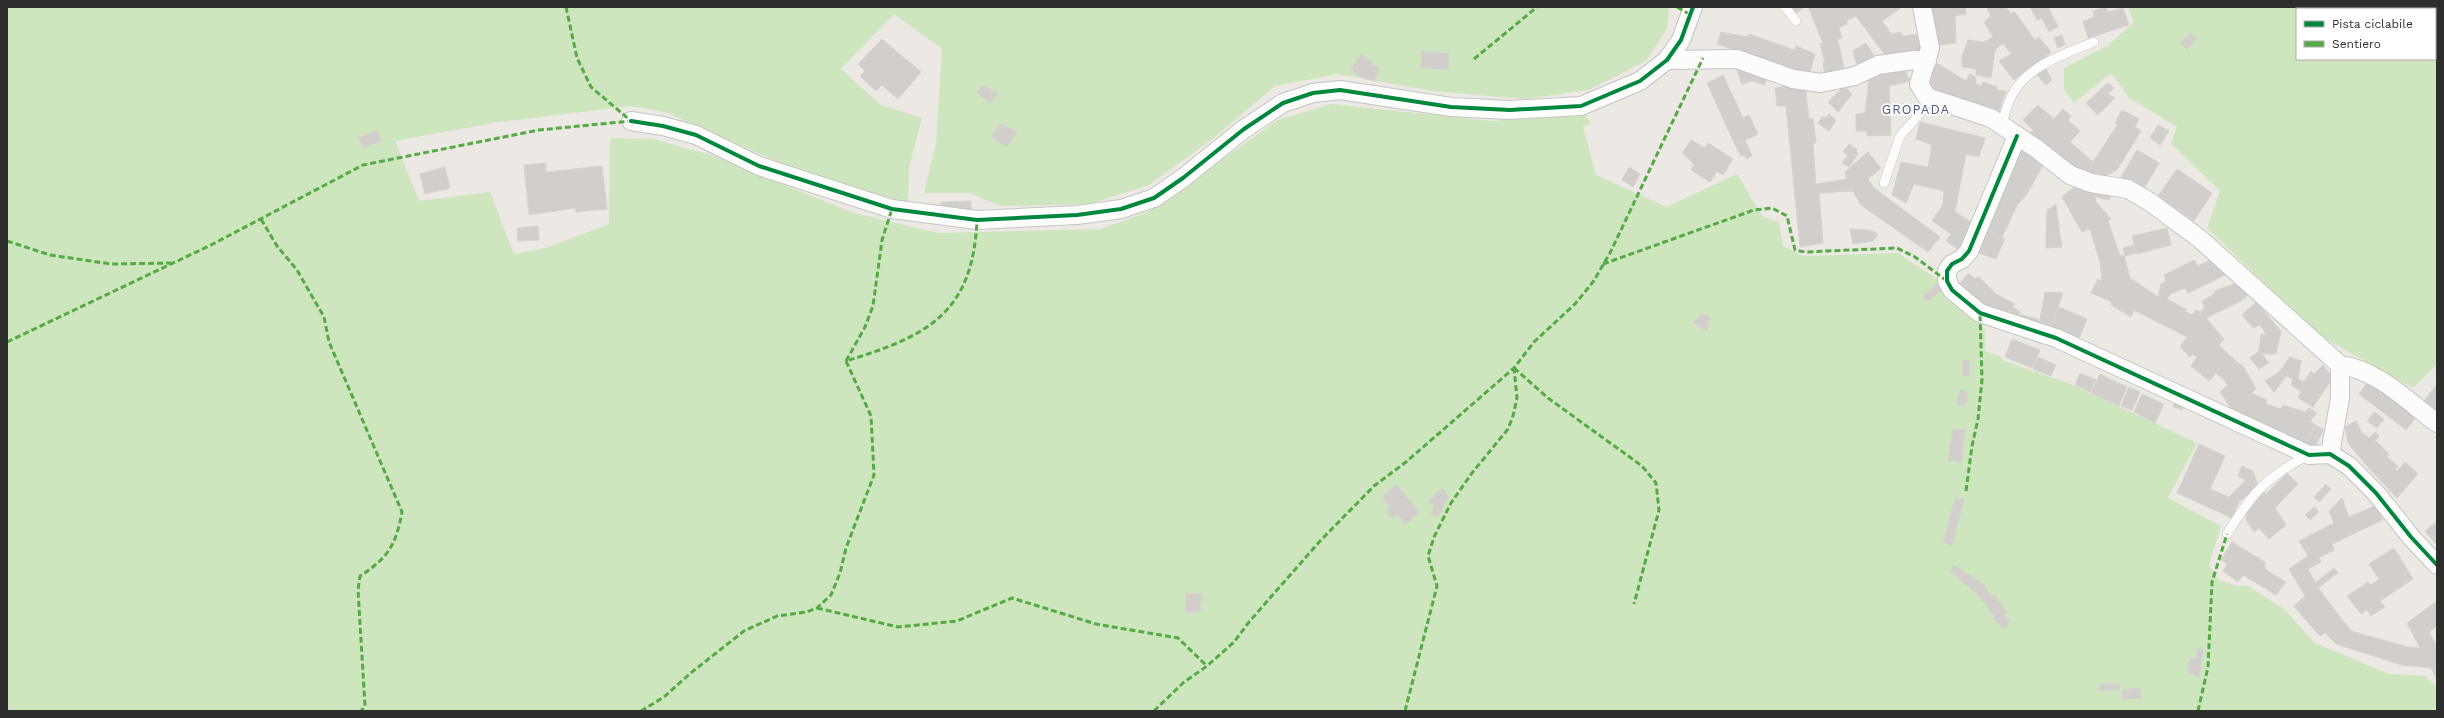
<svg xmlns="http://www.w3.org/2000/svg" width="2444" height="718" viewBox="0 0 2444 718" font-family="'Work Sans',sans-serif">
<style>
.green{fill:#cee6be;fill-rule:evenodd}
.building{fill:#d1cecb;stroke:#d7d4d0}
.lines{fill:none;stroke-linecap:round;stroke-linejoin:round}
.lane-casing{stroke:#c5c4c5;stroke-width:10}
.street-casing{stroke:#c5c4c5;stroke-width:20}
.lane{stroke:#fcfcfb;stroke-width:9}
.street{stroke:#fcfcfb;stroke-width:18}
.quiet{stroke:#54ab44;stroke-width:3;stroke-dasharray:6 3;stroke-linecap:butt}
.cycleway-casing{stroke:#fff;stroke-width:6}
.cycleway{stroke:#00873e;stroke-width:4}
.labels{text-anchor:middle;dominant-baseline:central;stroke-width:3.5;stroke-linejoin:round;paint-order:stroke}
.quarter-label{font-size:13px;letter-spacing:1px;fill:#4d5680;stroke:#fff}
</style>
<rect width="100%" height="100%" fill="#ece8e4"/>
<g class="green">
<polygon points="7,7 1667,7 1669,10 1667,29 1646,61 1589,90 1526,99 1432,91 1338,74 1275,86 1215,137 1149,185 1089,204 1000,206 970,193 924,193 936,143 942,49 894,14 841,69 881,105 922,118 909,168 908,203 873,197 792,168 665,112 630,106 499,122 395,141 419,201 490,192 514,254 546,248 609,224 610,138 653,139 711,155 854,213 938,233 1100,229 1148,212 1278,120 1331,104 1492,121 1585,114 1591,124 1583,127 1596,175 1667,207 1737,174 1762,216 1779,222 1783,246 1803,256 1898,253 1940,281 1969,315 1985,329 1985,351 2002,357 2002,360 2073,385 2197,443 2168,498 2221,526 2209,565 2219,580 2237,586 2248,586 2284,609 2315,643 2389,674 2425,676 2437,688 2437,711 7,711"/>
<path d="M2128,7H2437V364L2413,388L2317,334L2207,228L2220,191L2171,143L2177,127L2129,98L2111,73L2074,103L2064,89V68L2107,46L2134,22ZM2297,9H2435V59H2297Z"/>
</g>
<g class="building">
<polygon points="1792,7 1805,7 1796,13"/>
<polygon points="1808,7 1831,7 1833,9 1836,7 1902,7 1882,21 1891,34 1901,32 1902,36 1921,34 1924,55 1885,55 1856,16 1847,20 1847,24 1839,28 1842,37 1838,40 1845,72 1825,77 1823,63 1825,62 1820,44 1823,43"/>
<polygon points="1927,7 1965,7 1966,14 1955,16 1956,43 1934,46"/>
<polygon points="1990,7 2006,7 2011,14 2014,11 2035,40 2039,37 2051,52 2046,56 2047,58 2014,80 1999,61 2011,54 2003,43 1995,50 1991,78 1976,75 1976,69 1962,67 1962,57 1968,40 1984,42 1993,37 1984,22 1991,16 1987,9"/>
<polygon points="2030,7 2048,7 2058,27 2049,32 2042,18 2037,20"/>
<polygon points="2106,7 2108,12 2123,8 2129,25 2088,38 2083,21 2094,17 2093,11"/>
<polygon points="1721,32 1748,37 1749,34 1794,50 1796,46 1815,54 1809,76 1717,44"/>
<polygon points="2191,33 2197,38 2187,50 2180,42"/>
<polygon points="2062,35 2065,45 2058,48 2054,38"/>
<polygon points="882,39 921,72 898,99 882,85 876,91 860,76 865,71 858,64"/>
<polygon points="1866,43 1876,59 1858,68 1853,51"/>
<polygon points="1422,51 1449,54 1448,70 1421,68"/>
<polygon points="1362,54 1379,69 1375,81 1362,78 1350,69"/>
<polygon points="1935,62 1966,81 1970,74 1976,77 1976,84 1982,86 1983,82 1998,87 1997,90 2006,91 1999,112 1949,99 1927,85"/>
<polygon points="1902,64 1910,81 1889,86 1891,135 1867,136 1866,131 1856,131 1856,114 1865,113 1870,71"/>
<polygon points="1735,65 1767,75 1765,85 1752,81 1742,84"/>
<polygon points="2046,69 2052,80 2046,85 2036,74"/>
<polygon points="1723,75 1743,118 1749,115 1758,134 1735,145 1707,83"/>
<polygon points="2108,83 2114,88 2108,94 2100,90"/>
<polygon points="1805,84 1809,119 1813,119 1816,142 1813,144 1816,184 1847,179 1845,172 1868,152 1881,168 1868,179 1874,188 1940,237 1928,252 1861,205 1853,191 1819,193 1823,243 1800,247 1786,106 1777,106 1775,88"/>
<polygon points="982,85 998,93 990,103 977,92"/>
<polygon points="1844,86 1852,94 1838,112 1828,102"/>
<polygon points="2100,90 2115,98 2098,115 2086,103"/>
<polygon points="2038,105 2054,119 2063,109 2071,116 2068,120 2080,131 2070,142 2093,162 2118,124 2115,123 2122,110 2139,119 2135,127 2141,131 2117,170 2097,180 2056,157 2030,134 2033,130 2023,120"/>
<polygon points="1829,114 1836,120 1829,131 1818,123 1823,116 1826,118"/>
<polygon points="1920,122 1985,138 1979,157 1966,154 1955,212 1978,226 1962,252 1946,241 1951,234 1932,221 1943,204 1944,191 1914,184 1906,203 1892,195 1901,162 1928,167 1932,145 1916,139"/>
<polygon points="1000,123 1017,132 1007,147 991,137"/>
<polygon points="2158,125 2169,131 2160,145 2150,138"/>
<polygon points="377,130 381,141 363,148 358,138"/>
<polygon points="1691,140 1705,148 1708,143 1733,159 1723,175 1717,171 1710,182 1691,170 1694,164 1682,153"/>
<polygon points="1745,140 1752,156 1747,159 1744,155 1741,156 1735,145"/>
<polygon points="1849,144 1857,149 1856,151 1858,154 1849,167 1842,163 1848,155 1843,152"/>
<polygon points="2022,147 2046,160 2027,194 2020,202 2019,202 2002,237 1983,229"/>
<polygon points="2137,150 2159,163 2143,190 2121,177"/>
<polygon points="546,163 546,172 602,166 607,209 576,212 575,208 529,215 524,165"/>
<polygon points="445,167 450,188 425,194 420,174"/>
<polygon points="1629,167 1640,174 1633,187 1622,180"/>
<polygon points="2177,169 2212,193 2194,221 2158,196"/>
<polygon points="2078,184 2093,189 2096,202 2111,219 2108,221 2120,256 2124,255 2130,278 2158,297 2161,284 2166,281 2164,275 2194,260 2198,266 2216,257 2225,275 2188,293 2185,288 2170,294 2167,299 2186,309 2185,311 2192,315 2196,310 2200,312 2205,308 2202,301 2215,293 2214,291 2240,282 2248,295 2241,301 2206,318 2224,339 2219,345 2240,365 2242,364 2256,389 2251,393 2267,400 2266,404 2281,409 2283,405 2305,412 2309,408 2317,413 2310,421 2315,425 2305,445 2235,414 2220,392 2228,385 2223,379 2216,373 2209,381 2191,366 2197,357 2193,354 2190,357 2180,347 2187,337 2134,310 2131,317 2111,305 2112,302 2091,293 2098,279 2102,281 2100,262 2090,229 2082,232 2062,197"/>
<polygon points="2093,189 2113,193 2109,200 2095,197"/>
<polygon points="971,201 971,212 940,212 941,202"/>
<polygon points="2056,204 2060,235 2046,236 2047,210"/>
<polygon points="538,226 539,240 518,241 517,228"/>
<polygon points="2167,228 2171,245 2137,254 2132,236"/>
<polygon points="1850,229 1869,230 1878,234 1873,241 1853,244"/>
<polygon points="1983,229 2005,239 1996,259 1972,251"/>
<polygon points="2060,235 2062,247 2046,248 2046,236"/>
<polygon points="2134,245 2137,253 2125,256 2123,248"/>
<polygon points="1969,273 1975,279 1978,276 1996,294 2015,304 2002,318 1958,286"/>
<polygon points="1938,283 1943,289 1928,301 1923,296"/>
<polygon points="2045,292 2063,293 2050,329 2039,325"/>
<polygon points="2256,302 2281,331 2276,354 2262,354 2269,363 2259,369 2250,358 2259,351 2261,334 2267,335 2260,325 2253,328 2242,315"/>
<polygon points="2013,307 2020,312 2019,314 2038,319 2038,328 2002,318"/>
<polygon points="2059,307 2087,319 2078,341 2050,329"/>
<polygon points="1701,314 1710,317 1707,331 1693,323"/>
<polygon points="2012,339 2040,350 2032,368 2005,357"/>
<polygon points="2038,357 2056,365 2051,376 2033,369"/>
<polygon points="2290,357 2301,361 2298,379 2304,382 2311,371 2314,374 2323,365 2333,378 2313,407 2298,398 2301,392 2291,385 2293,379 2286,376 2274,392 2265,381 2279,372"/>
<polygon points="1963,360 1970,361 1970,376 1962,376"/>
<polygon points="2080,373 2096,380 2090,392 2075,385"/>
<polygon points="2100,374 2127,387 2119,406 2091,393"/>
<polygon points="2370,379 2418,414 2406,430 2359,394"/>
<polygon points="2437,384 2437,411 2424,401"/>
<polygon points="2129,387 2140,392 2132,410 2121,406"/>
<polygon points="1960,390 1968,392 1966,405 1956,405"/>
<polygon points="2142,394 2164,404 2155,423 2134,412"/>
<polygon points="2175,402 2184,406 2182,410 2173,407"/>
<polygon points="2374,412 2384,419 2377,428 2367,421"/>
<polygon points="2356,421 2363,435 2364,434 2369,438 2375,432 2379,436 2374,443 2387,457 2384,459 2397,471 2405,462 2418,474 2397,498 2366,465 2348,443 2345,427"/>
<polygon points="2316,425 2324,430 2314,448 2305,445"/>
<polygon points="1953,429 1965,430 1961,463 1948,460"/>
<polygon points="2376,441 2389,454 2387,457 2398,466 2395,469 2384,459 2387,457 2374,443"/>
<polygon points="2199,444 2225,456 2210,489 2229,497 2246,480 2238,476 2242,466 2253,471 2258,486 2239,502 2232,518 2177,493"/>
<polygon points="2287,473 2298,484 2275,508 2286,525 2269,539 2259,528 2254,532 2246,520 2247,511 2264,492 2266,494"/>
<polygon points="1396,484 1419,512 1406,524 1397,515 1392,519 1386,511 1390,507 1382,497"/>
<polygon points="2326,484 2331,489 2319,502 2314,497"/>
<polygon points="1442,488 1449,497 1438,517 1431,515 1434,506 1429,501"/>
<polygon points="1955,498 1964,500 1952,545 1943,543"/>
<polygon points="2342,498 2349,517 2377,505 2383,520 2332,544 2334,550 2319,558 2321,562 2308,569 2318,588 2351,631 2408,647 2420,648 2407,623 2437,601 2437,626 2429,632 2437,646 2437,680 2431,668 2402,665 2336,644 2325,633 2320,636 2294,606 2305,596 2289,569 2308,556 2299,541 2334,523 2329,511"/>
<polygon points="2314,507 2319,512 2310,520 2305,515"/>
<polygon points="2437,521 2437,545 2425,531"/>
<polygon points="2232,542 2265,562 2265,569 2286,582 2276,595 2243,575 2238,582 2223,571 2227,564 2221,560"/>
<polygon points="2394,548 2413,579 2380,601 2385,607 2371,616 2367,610 2361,614 2347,596 2368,582 2371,585 2379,579 2369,564"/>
<polygon points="1954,565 1986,586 1985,588 1992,596 1994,594 2007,612 2004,615 2010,621 2005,629 1993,619 1995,617 1977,594 1950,571"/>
<polygon points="2334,568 2338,573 2318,588 2315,583"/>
<polygon points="1186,593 1202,594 1200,612 1185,613"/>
<polygon points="2197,649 2203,650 2199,677 2187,672 2190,658 2196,659"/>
<polygon points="2120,683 2120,689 2101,691 2100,684"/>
<polygon points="2140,688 2141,698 2123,699 2122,690"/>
</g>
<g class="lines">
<g class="lane-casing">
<g id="lane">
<polyline points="1785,7 1796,21"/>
<path d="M2001,126C2004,116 2007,106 2011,97C2025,67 2065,53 2094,42"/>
<polyline points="1884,183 1900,136 1924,109 1927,97"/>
<path d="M2227,534C2251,495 2266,476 2309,455"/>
</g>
</g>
<g class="street-casing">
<g id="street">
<path d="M1922,7L1930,48L1919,84L1927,97L1991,118L2037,149L2070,175L2091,183L2128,189L2150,202L2200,239L2340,365C2378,370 2407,401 2437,423"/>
<polyline points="1667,60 1737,59 1793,79 1821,83 1855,76 1878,65 1914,60 1927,61"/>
<polyline points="631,121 663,126 696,135 759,166 892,209 977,220 1077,215 1121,209 1154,198 1183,178 1244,129 1283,103 1313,93 1340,90 1451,107 1510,110 1581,106 1640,81 1667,60 1681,40 1693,7"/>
<polyline points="2017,136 1969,251 1962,259 1952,264 1947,271 1947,281 1952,290 1980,313 2056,338 2309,455 2330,454 2349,466 2376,493 2411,537 2437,565"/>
<polyline points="2330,454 2340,398 2340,365"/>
</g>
</g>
<use href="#lane" class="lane"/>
<use href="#street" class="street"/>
<g class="quiet">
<polyline points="566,7 577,58 591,87 631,121"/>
<polyline points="1677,7 1691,15"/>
<polyline points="1474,59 1537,7"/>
<path d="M261,219L277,246L297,270L324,317L329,342L402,512C396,545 388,558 360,576L358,590L365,706L361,711"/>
<polyline points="7,241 50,255 111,264 171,263"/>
<polyline points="1603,264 1754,210 1772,208 1787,216 1795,250 1805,252 1897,248 1915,257 1947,281"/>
<polyline points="7,342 211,245 363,165 539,130 631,121"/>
<polyline points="846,361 865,327 873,306 882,240 892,209"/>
<polyline points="1514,368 1548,398 1642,466 1656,483 1659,510 1634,604"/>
<polyline points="1966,491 1972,446 1978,419 1982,380 1980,313"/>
<polyline points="817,608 898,627 957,621 1012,598 1096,624 1178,638 1207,666"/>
<path d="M641,711L664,697L692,672L744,631L777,616L807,612L817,608L831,595L840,573L846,548L874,475L871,416L846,361C928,336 973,313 977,220"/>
<polyline points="1154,711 1183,683 1207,666 1234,642 1249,622 1320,541 1374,486 1406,462 1514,368 1534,342 1575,304 1593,282 1610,253 1703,58"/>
<polyline points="1405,711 1437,586 1428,556 1434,537 1451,503 1472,473 1508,429 1513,416 1517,398 1514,368"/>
<polyline points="2198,711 2208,667 2212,582 2227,534"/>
</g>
<g class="cycleway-casing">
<g id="cycleway">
<polyline points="631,121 663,126 696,135 759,166 892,209 977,220 1077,215 1121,209 1154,198 1183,178 1244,129 1283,103 1313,93 1340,90 1451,107 1510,110 1581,106 1640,81 1667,60 1681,40 1693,7"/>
<polyline points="2017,136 1969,251 1962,259 1952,264 1947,271 1947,281 1952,290 1980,313 2056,338 2309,455 2330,454 2349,466 2376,493 2411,537 2437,565"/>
</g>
</g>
<use href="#cycleway" class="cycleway"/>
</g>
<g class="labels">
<g class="quarter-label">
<text x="1916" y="109">GROPADA</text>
</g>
</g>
<rect width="2444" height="718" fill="none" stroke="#2e2e2e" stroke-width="16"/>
<rect x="2296" y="8" width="140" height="52" fill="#ffffff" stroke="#ababab"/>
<rect x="2304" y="21" width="20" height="6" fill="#00873e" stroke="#ababab"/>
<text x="2332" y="28" font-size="12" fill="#2e2e2e">Pista ciclabile</text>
<rect x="2304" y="41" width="20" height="6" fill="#54ab44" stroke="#ababab"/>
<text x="2332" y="48" font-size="12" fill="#2e2e2e">Sentiero</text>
</svg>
